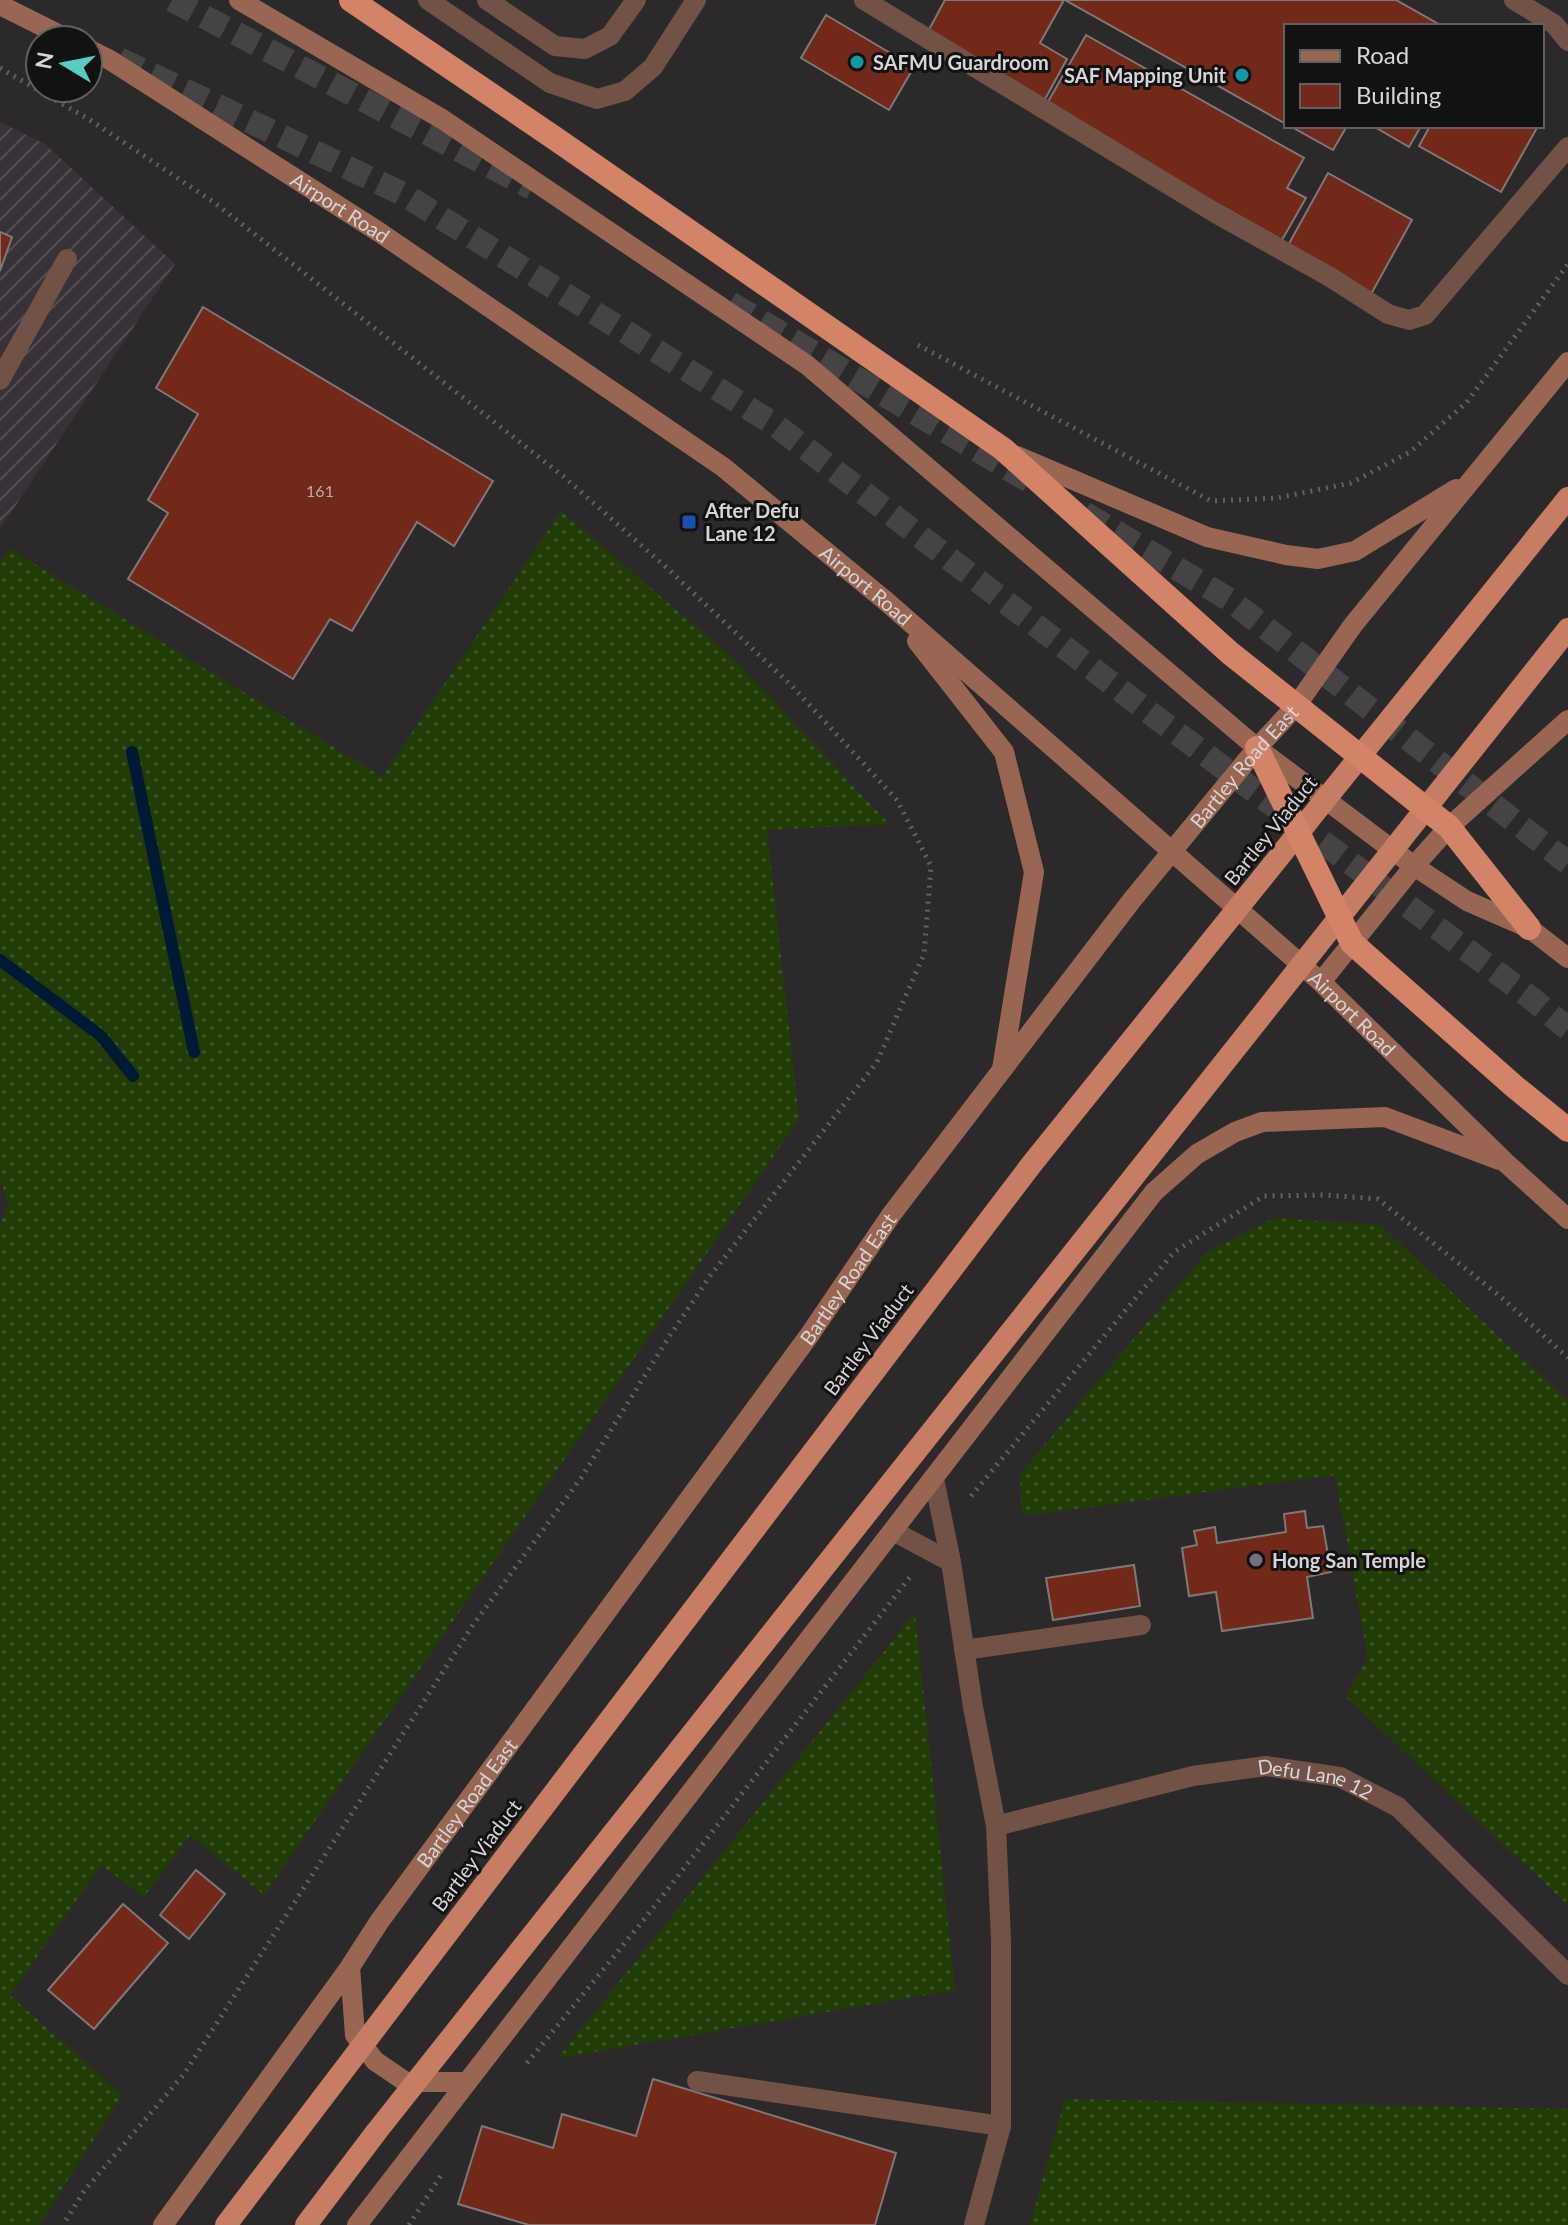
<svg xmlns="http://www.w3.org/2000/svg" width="1568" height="2225" viewBox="0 0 1568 2225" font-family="Lato,sans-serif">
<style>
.industrial{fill:url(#industrial-furrows)}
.grass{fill:url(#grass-dots)}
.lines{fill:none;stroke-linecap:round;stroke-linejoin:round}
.stream{stroke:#001a35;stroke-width:12}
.building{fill:#72291a;stroke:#7e7978;stroke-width:2}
.motorway-tunnel{stroke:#464345;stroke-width:24;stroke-dasharray:24 12;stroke-linecap:butt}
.path{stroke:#636062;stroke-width:5;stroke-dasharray:2 6;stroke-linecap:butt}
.service{stroke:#725146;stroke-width:20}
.minor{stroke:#725146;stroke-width:20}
.secondary{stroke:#996654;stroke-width:20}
.trunk{stroke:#c67d64;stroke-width:22}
.motorway{stroke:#d38468;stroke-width:24}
.culture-dot{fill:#0f9aa8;stroke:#131213;stroke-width:3}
.transit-dot{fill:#1a4fb4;stroke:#131213;stroke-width:3}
.worship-dot{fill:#6b7280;stroke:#131213;stroke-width:3}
.labels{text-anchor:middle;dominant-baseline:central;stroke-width:6;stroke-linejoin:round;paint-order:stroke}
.number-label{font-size:16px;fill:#beaaa8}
.poi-label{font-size:20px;font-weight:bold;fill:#d7d5d7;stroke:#131213;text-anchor:start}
.street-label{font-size:20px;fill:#d7d5d7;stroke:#131213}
</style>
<defs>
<pattern id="industrial-furrows" width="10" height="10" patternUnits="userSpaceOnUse" patternTransform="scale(2)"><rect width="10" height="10" fill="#383138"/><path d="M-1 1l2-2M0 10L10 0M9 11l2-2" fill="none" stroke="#544e54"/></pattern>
<pattern id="grass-dots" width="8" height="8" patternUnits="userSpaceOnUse" patternTransform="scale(2)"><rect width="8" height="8" fill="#213d05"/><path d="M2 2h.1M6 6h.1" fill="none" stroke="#405829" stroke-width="1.8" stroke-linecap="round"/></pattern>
</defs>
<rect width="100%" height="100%" fill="#2c292b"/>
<polygon class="industrial" points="0,122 45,144 175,264 0,529"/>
<g class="grass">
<polygon points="561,511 736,661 889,824 767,830 799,1119 264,1895 190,1835 144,1897 101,1865 10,1995 122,2095 39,2225 0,2225 0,1224 9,1205 0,1178 0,563 10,549 382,777"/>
<polygon points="1274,1218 1380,1225 1568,1401 1568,1905 1345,1696 1368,1659 1335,1475 1022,1516 1020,1474 1206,1253"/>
<polygon points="915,1613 955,1990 558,2058"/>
<polygon points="1065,2099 1568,2109 1568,2225 1030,2225"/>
</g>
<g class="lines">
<g class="stream">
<polyline points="132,752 194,1052"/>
<polyline points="0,960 101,1036 133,1076"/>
</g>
</g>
<g class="building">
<polygon points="945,0 1064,0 1040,43 1067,59 1044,101 926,35"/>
<polygon points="1065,0 1396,0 1442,26 1286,26 1286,124"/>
<polygon points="826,15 914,67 889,110 801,58"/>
<polygon points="1086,35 1304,158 1287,188 1306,198 1282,240 1045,107"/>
<polygon points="1290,126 1347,126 1333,150"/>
<polygon points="1373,126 1421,126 1409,147"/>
<polygon points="1430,126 1538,126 1501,192 1419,146"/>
<polygon points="1328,173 1412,220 1370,296 1286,249"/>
<polygon points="0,232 12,237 0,271"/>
<polygon points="203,307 493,481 454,546 417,522 352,631 330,619 293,679 128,579 168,513 148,500 198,414 156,388"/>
<polygon points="1305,1511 1307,1528 1323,1526 1331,1572 1307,1577 1313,1618 1222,1631 1216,1592 1189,1596 1182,1548 1197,1545 1194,1531 1215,1527 1217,1543 1286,1532 1284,1514"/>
<polygon points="1134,1565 1140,1606 1053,1620 1046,1578"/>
<polygon points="196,1870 225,1894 189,1939 160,1915"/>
<polygon points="123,1904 168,1943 94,2029 48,1990"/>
<polygon points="653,2079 896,2153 875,2225 529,2225 458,2204 482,2126 553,2148 562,2114 636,2136"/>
</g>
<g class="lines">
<g class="motorway-tunnel">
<polyline points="172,0 532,188"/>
<polyline points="119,59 403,194 774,424 1150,713 1531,998 1568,1029"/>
<polyline points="730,303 1031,482"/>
<polyline points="1084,513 1230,600 1568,863"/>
</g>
<g class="path">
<polyline points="0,68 90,120 215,203 563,476 668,569 792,686 897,800 931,866 924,954 877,1062 710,1276 667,1340 581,1478 473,1625 184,2074 84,2191 63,2225"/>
<polyline points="918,345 1211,501 1277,498 1351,483 1410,452 1467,402 1568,264"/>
<polyline points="971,1496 1174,1252 1264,1196 1325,1195 1378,1199 1501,1297 1568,1358"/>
<polyline points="527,2063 650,1912 910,1577"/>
<polyline points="409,2225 443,2172"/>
</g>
<g class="service">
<polyline points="428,0 550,83 597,99 625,91 653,67 696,0"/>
<polyline points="487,0 555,46 585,49 610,36 636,0"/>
<polyline points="864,0 1217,214 1330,277 1388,314 1409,320 1425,315 1568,147"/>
<polyline points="1514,0 1554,24 1568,41"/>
<polyline points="0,380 67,259"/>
<polyline points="964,1650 1141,1625"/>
<polyline points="697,2081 1001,2126"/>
</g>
<g class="minor">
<polyline points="934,1479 951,1562 973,1707 996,1826 1001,1941 1001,2126 974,2225"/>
<polyline points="893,1531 951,1562"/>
<path id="s1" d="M996,1826L1193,1776L1266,1766L1340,1777L1398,1807L1568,1975"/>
</g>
<g class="secondary">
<polyline points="239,0 442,119 807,365 1257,748 1414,866 1467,901 1529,928 1568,958"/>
<polyline points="0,5 70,40"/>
<path id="s2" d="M88,49L110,60L379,232L723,467L887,602L1321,982L1506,1163L1568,1219"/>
<polyline points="1017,456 1207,537 1286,555 1318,559 1355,551 1456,489"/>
<polyline points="917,641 1004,752 1034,872 1002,1069"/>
<polyline points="1321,982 1414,866 1449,827 1568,720"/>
<polyline points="350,1967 355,2035 375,2061 406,2082 466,2082"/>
<path id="s3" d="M163,2225L350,1967L379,1922L808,1337L891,1215L1132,900L1257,748L1296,706L1353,625L1568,362"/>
<polyline points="357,2225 1154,1192 1197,1154 1235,1132 1262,1122 1385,1117 1499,1160"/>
</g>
<g class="trunk">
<polyline points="226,2225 1031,1165 1568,498"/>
<polyline points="306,2225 377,2131 1568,629"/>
</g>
<g class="motorway">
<polyline points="351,0 553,137 1003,449 1230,653 1449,827 1529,928"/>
<polyline points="1257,748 1352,943 1515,1087 1568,1130"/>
</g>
</g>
<g class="culture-dot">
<circle cx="857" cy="62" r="8"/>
<circle cx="1242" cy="75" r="8"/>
</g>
<rect class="transit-dot" x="681" y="514" width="16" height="16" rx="4"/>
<circle class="worship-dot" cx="1256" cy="1560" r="8"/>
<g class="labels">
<g class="number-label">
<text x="320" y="490">161</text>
</g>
<g class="poi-label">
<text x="873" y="62">SAFMU Guardroom</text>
<text x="1226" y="75" text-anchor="end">SAF Mapping Unit</text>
<text x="705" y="510">After Defu<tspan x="705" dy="23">Lane 12</tspan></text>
<text x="1272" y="1560">Hong San Temple</text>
</g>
<g class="street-label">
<text stroke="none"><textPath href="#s2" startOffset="298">Airport Road</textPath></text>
<text stroke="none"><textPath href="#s2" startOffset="946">Airport Road</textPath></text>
<text stroke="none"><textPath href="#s3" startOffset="1816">Bartley Road East</textPath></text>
<text transform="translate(1270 830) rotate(-51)">Bartley Viaduct</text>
<text stroke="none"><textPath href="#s2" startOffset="1594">Airport Road</textPath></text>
<text stroke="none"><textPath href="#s3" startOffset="1168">Bartley Road East</textPath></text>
<text transform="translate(868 1339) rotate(-53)">Bartley Viaduct</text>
<text stroke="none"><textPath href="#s1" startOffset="328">Defu Lane 12</textPath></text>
<text stroke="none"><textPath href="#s3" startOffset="520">Bartley Road East</textPath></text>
<text transform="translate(476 1855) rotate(-53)">Bartley Viaduct</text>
</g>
</g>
<rect x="1284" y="24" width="260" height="104" fill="#131213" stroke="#616061" stroke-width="2"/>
<rect x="1300" y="50" width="40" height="12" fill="#996654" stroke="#616061" stroke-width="2"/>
<text x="1356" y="64" font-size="24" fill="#d7d5d7">Road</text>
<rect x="1300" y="84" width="40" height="24" fill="#72291a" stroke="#616061" stroke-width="2"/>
<text x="1356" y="104" font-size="24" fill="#d7d5d7">Building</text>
<g transform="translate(64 64) rotate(280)"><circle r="38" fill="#131213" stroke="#616061" stroke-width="2"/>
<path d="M0-6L14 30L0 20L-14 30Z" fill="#57cec2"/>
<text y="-12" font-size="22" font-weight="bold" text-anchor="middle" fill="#d7d5d7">N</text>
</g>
</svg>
